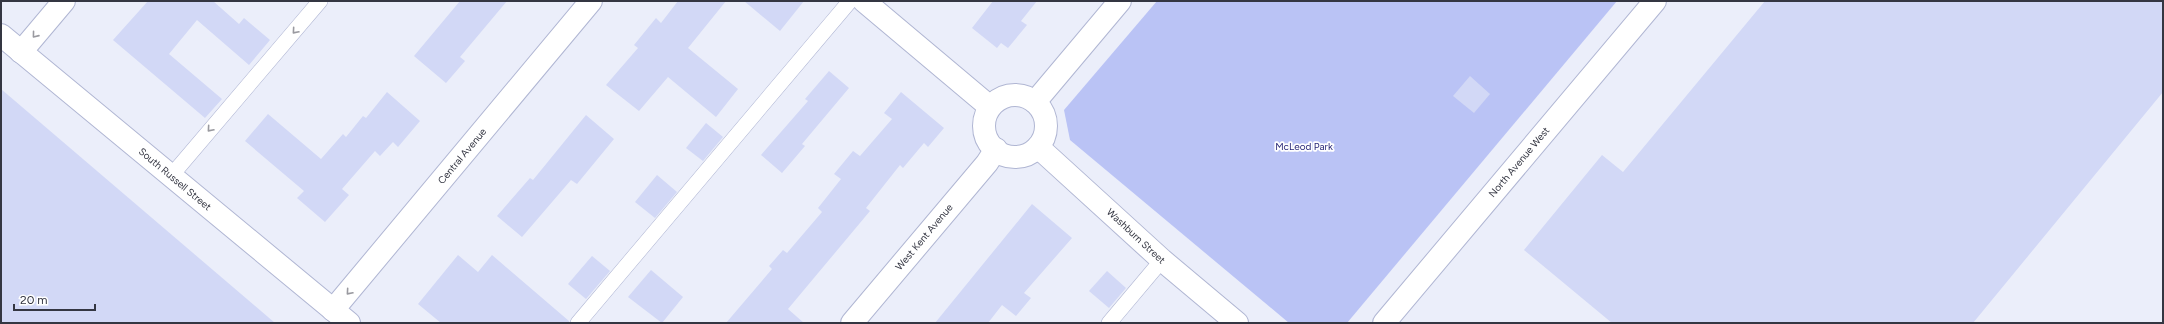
<svg xmlns="http://www.w3.org/2000/svg" width="2164" height="324" viewBox="0 0 2164 324" font-family="Figtree,sans-serif">
<style>
.green{fill:#bac3f5}
.building{fill:#d2d8f6}
.lines{fill:none;stroke-linecap:round;stroke-linejoin:round}
.lane-casing{stroke:#b0b6d3;stroke-width:16}
.street-casing{stroke:#b0b6d3;stroke-width:24}
.secondary-casing{stroke:#b0b6d3;stroke-width:24}
.lane{stroke:#fff;stroke-width:15}
.street{stroke:#fff;stroke-width:22}
.secondary{stroke:#fff;stroke-width:22}
.oneway{stroke:#9a9aa0}
.labels{text-anchor:middle;dominant-baseline:central;stroke-width:3.5;stroke-linejoin:round;paint-order:stroke}
.park-label{font-size:10px;fill:#2a2978;stroke:#fff}
.street-label{font-size:10px;fill:#343642;stroke:#fff}
</style>
<rect width="100%" height="100%" fill="#ebeefa"/>
<polygon class="green" points="1157,1 1617,1 1347,323 1289,323 1070,140 1064,110"/>
<g class="building">
<polygon points="148,1 213,1 239,24 244,18 270,40 249,65 197,20 169,54 222,99 205,118 113,40"/>
<polygon points="460,1 507,1 460,57 465,61 446,83 414,56"/>
<polygon points="678,1 726,1 688,48 738,89 716,117 668,77 639,111 606,85 638,48 634,45 656,18 661,23"/>
<polygon points="744,1 804,1 780,31"/>
<polygon points="993,1 1037,1 1021,21 1027,25 1008,48 1001,43 997,48 972,28"/>
<polygon points="1765,1 2163,1 2163,92 1973,323 1612,323 1524,250 1602,155 1623,172"/>
<polygon points="829,71 849,88 802,144 805,146 782,173 761,155 808,101 805,99"/>
<polygon points="1470,76 1490,94 1474,113 1453,96"/>
<polygon points="1,89 275,323 1,323"/>
<polygon points="387,92 420,121 398,147 393,142 380,156 375,151 342,189 349,195 325,222 297,198 304,191 245,141 268,114 321,159 343,134 346,137 363,116 366,118"/>
<polygon points="901,92 944,128 928,147 924,143 903,168 900,165 866,208 870,211 788,309 804,323 726,323 772,269 769,266 783,250 787,253 822,212 818,208 841,179 834,174 853,151 860,156 892,119 884,113"/>
<polygon points="586,115 614,139 577,184 571,180 522,237 497,216 530,178 533,180"/>
<polygon points="706,123 723,137 703,161 686,148"/>
<polygon points="657,175 677,192 655,218 635,202"/>
<polygon points="1032,204 1072,238 1024,293 1031,298 1016,316 1002,305 988,323 935,323"/>
<polygon points="458,255 478,272 492,255 569,321 569,323 441,323 418,304"/>
<polygon points="592,256 610,271 586,299 568,284"/>
<polygon points="651,270 683,297 662,323 628,297"/>
<polygon points="1107,271 1126,288 1109,308 1089,291"/>
</g>
<g class="lines">
<g class="lane-casing">
<g id="lane">
<polyline points="171,176 320,1"/>
<polyline points="578,323 850,1"/>
<polyline points="1109,323 1162,260"/>
</g>
</g>
<g class="street-casing">
<g id="street">
<polyline points="864,1 990,107"/>
<polyline points="21,52 64,1"/>
<circle cx="1015" cy="126" r="31"/>
<polyline points="1035,102 1120,1"/>
<polyline points="1038,147 1162,260 1237,323"/>
<polyline points="333,310 591,1"/>
<polyline points="852,323 987,163 996,149"/>
<polyline points="1384,323 1655,1"/>
</g>
</g>
<g class="secondary-casing">
<polyline id="secondary" points="1,35 349,323"/>
</g>
<use href="#lane" class="lane"/>
<use href="#street" class="street"/>
<use href="#secondary" class="secondary"/>
</g>
<defs><path id="oneway-chevron" d="M-2-3.5L2.5 0L-2 3.5" fill="none" stroke-width="1.6" stroke-linecap="round" stroke-linejoin="round"/></defs>
<g class="oneway">
<use href="#oneway-chevron" transform="translate(295 31) rotate(131)"/>
<use href="#oneway-chevron" transform="translate(35 35) rotate(129)"/>
<use href="#oneway-chevron" transform="translate(210 129) rotate(131)"/>
<use href="#oneway-chevron" transform="translate(349 292) rotate(131)"/>
</g>
<g class="labels">
<g class="park-label">
<text x="1304" y="146">McLeod Park</text>
</g>
<g class="street-label">
<text transform="translate(462 156) rotate(-50)">Central Avenue</text>
<text transform="translate(1519 162) rotate(-50)">North Avenue West</text>
<text transform="translate(175 179) rotate(40)">South Russell Street</text>
<text transform="translate(1136 236) rotate(43)">Washburn Street</text>
<text transform="translate(924 237) rotate(-50)">West Kent Avenue</text>
</g>
</g>
<rect width="2164" height="324" fill="none" stroke="#343642" stroke-width="4"/>
<path d="M14 304v6h81v-6" fill="none" stroke="#343642" stroke-width="2"/>
<text x="20" y="304" font-size="12" fill="#343642" stroke="#ffffff" stroke-width="3" paint-order="stroke">20 m</text>
</svg>
